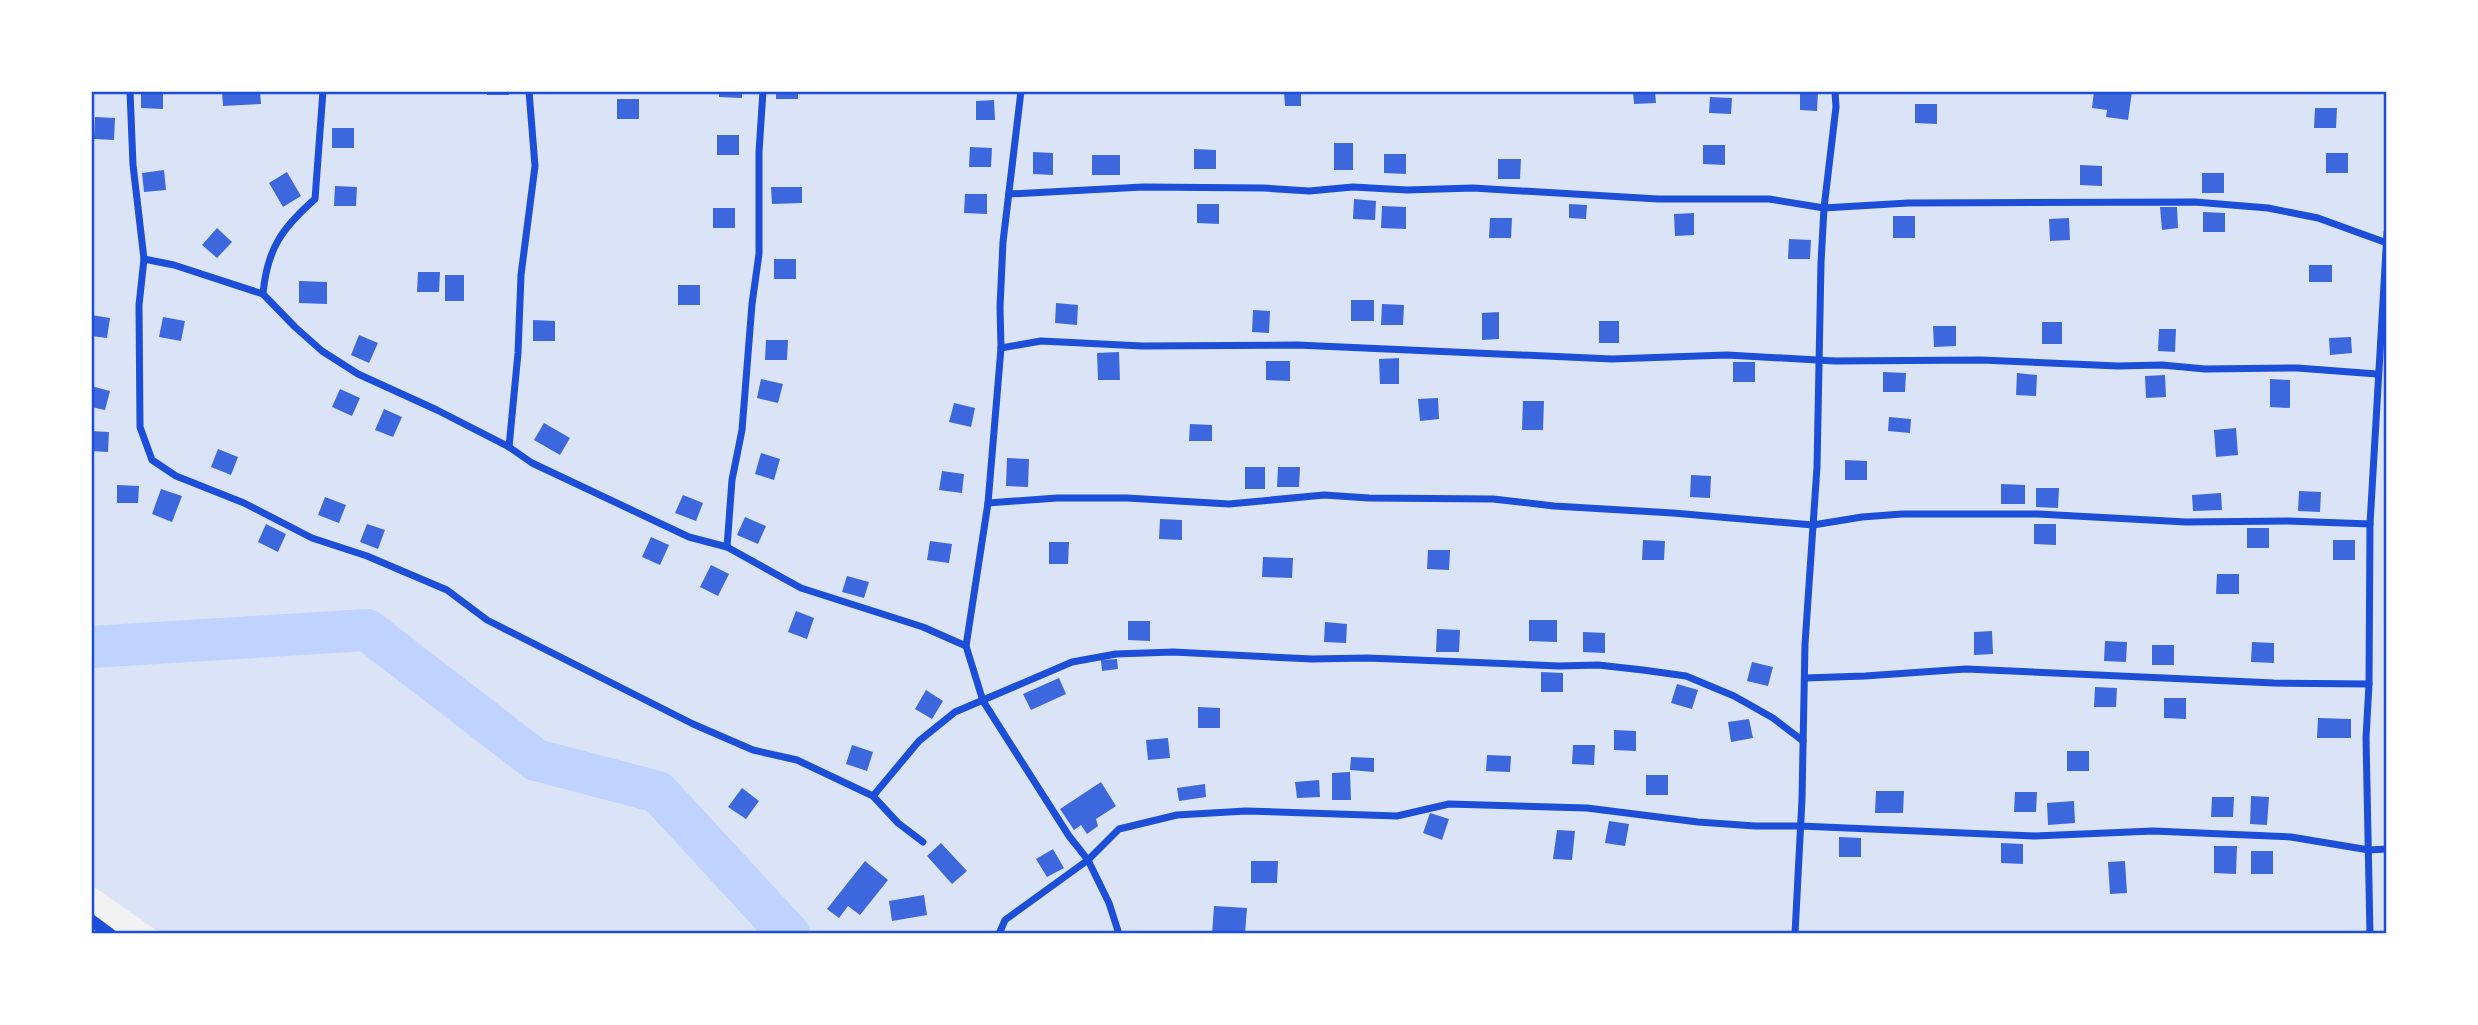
<svg xmlns="http://www.w3.org/2000/svg" width="2478" height="1025" viewBox="0 0 2478 1025" font-family="'Roboto Serif',serif">
<style>
.green{fill:#dbe4f7}
.lines{fill:none;stroke-linecap:round;stroke-linejoin:round}
.river{stroke:#bfd3fe;stroke-width:42}
.building{fill:#3d67dc}
.minor{stroke:#1d4ed8;stroke-width:7}
.tertiary{stroke:#1d4ed8;stroke-width:12}
.neatline{fill:none;stroke:#1d4ed8;stroke-width:2.5}
</style>
<rect width="100%" height="100%" fill="#f2f2f2"/>
<polygon class="green" points="91,91 2387,91 2387,934 162,934 91,885"/>
<g class="lines">
<polyline class="river" points="91,647 367,630 536,760 658,792 789,934"/>
</g>
<g class="building">
<polygon points="141,91 163,91 163,109 141,108"/>
<polygon points="222,91 260,91 261,104 223,106"/>
<rect x="487" y="91" width="22" height="4"/>
<polygon points="719,91 742,91 742,98 719,97"/>
<rect x="776" y="91" width="22" height="8"/>
<polygon points="1284,91 1301,91 1301,106 1285,106"/>
<polygon points="1633,91 1655,91 1656,103 1634,104"/>
<polygon points="1800,91 1818,91 1817,111 1800,110"/>
<polygon points="2094,91 2132,91 2128,120 2106,117 2107,110 2092,108"/>
<polygon points="1710,97 1732,98 1731,114 1709,113"/>
<rect x="617" y="99" width="22" height="20"/>
<polygon points="994,100 995,120 976,120 976,101"/>
<polygon points="1915,104 1937,104 1937,124 1915,123"/>
<polygon points="2315,108 2337,108 2336,128 2314,128"/>
<polygon points="95,117 115,118 114,140 94,139"/>
<rect x="332" y="128" width="22" height="20"/>
<rect x="717" y="135" width="22" height="20"/>
<rect x="1334" y="143" width="19" height="27"/>
<polygon points="1703,145 1725,145 1725,165 1703,164"/>
<polygon points="970,147 992,148 991,167 969,167"/>
<polygon points="1194,149 1216,150 1216,169 1194,169"/>
<polygon points="1033,152 1053,153 1053,175 1033,174"/>
<rect x="2326" y="153" width="22" height="20"/>
<polygon points="1384,154 1406,154 1406,174 1384,173"/>
<rect x="1092" y="155" width="28" height="20"/>
<polygon points="1498,159 1521,159 1520,179 1498,179"/>
<polygon points="2080,165 2102,166 2102,186 2080,185"/>
<polygon points="164,170 166,190 144,192 142,173"/>
<polygon points="287,172 301,196 283,207 269,183"/>
<rect x="2202" y="173" width="22" height="20"/>
<polygon points="335,186 357,187 356,206 334,206"/>
<polygon points="771,187 802,187 802,203 772,204"/>
<polygon points="965,194 987,194 987,214 964,213"/>
<polygon points="1354,199 1376,201 1375,220 1353,219"/>
<polygon points="1197,204 1219,204 1219,224 1197,223"/>
<polygon points="1569,204 1587,205 1586,219 1569,218"/>
<polygon points="1382,206 1406,207 1406,229 1381,228"/>
<polygon points="2160,207 2177,207 2178,228 2162,230"/>
<rect x="713" y="208" width="22" height="20"/>
<polygon points="2203,212 2225,213 2225,232 2203,232"/>
<polygon points="1694,213 1694,235 1675,236 1674,214"/>
<rect x="1893" y="216" width="22" height="22"/>
<polygon points="1490,218 1512,218 1511,238 1489,238"/>
<polygon points="2069,218 2070,240 2050,241 2049,219"/>
<polygon points="217,228 232,242 217,258 202,245"/>
<polygon points="1789,239 1811,240 1810,259 1788,259"/>
<rect x="774" y="259" width="22" height="20"/>
<rect x="2309" y="265" width="23" height="17"/>
<polygon points="418,272 440,272 439,292 417,292"/>
<rect x="445" y="275" width="19" height="26"/>
<polygon points="299,281 327,282 327,304 299,303"/>
<rect x="678" y="285" width="22" height="20"/>
<rect x="1351" y="300" width="23" height="21"/>
<polygon points="1056,303 1078,305 1077,325 1055,323"/>
<polygon points="1382,304 1404,305 1403,325 1381,325"/>
<polygon points="1253,310 1270,311 1269,333 1252,332"/>
<polygon points="1499,312 1499,339 1482,340 1482,313"/>
<polygon points="91,315 110,318 107,338 91,336"/>
<polygon points="163,317 185,321 181,341 159,337"/>
<polygon points="533,320 555,321 555,341 533,341"/>
<rect x="1599" y="321" width="20" height="22"/>
<rect x="2042" y="322" width="20" height="22"/>
<polygon points="1933,326 1956,326 1956,346 1934,347"/>
<polygon points="2159,329 2176,329 2175,352 2158,351"/>
<polygon points="359,335 378,343 369,363 351,355"/>
<polygon points="2351,337 2352,353 2330,355 2329,338"/>
<polygon points="766,340 788,340 787,360 765,360"/>
<polygon points="1119,352 1120,380 1098,380 1097,353"/>
<polygon points="1399,358 1399,384 1380,384 1379,359"/>
<polygon points="1266,361 1290,361 1290,381 1266,380"/>
<rect x="1733" y="362" width="22" height="20"/>
<polygon points="1883,372 1906,373 1905,392 1883,392"/>
<polygon points="2017,373 2037,375 2036,396 2016,395"/>
<polygon points="2165,375 2166,397 2146,398 2145,376"/>
<polygon points="761,379 783,384 778,403 757,398"/>
<polygon points="2270,379 2290,380 2290,408 2270,407"/>
<polygon points="91,386 110,391 105,410 91,407"/>
<polygon points="340,389 360,398 352,416 332,407"/>
<polygon points="1438,398 1439,419 1420,421 1418,399"/>
<polygon points="1523,401 1544,401 1543,430 1522,430"/>
<polygon points="954,403 975,408 971,427 949,422"/>
<polygon points="384,409 402,417 393,437 375,430"/>
<polygon points="1889,417 1911,419 1910,433 1888,431"/>
<polygon points="544,423 570,438 560,455 534,440"/>
<polygon points="1190,424 1212,425 1212,441 1189,441"/>
<polygon points="2236,428 2238,455 2216,457 2214,430"/>
<polygon points="91,431 109,432 108,452 91,451"/>
<polygon points="218,449 238,457 231,475 211,467"/>
<polygon points="761,453 780,459 774,480 755,474"/>
<polygon points="1007,458 1029,459 1028,487 1006,486"/>
<polygon points="1845,460 1867,461 1867,480 1845,480"/>
<rect x="1245" y="467" width="20" height="22"/>
<polygon points="1278,467 1300,467 1299,487 1277,487"/>
<polygon points="942,471 964,474 962,493 939,490"/>
<polygon points="1691,475 1711,476 1710,498 1690,497"/>
<polygon points="2001,484 2025,485 2025,504 2001,504"/>
<polygon points="117,485 139,486 138,503 117,503"/>
<polygon points="2036,488 2059,488 2058,508 2036,507"/>
<polygon points="161,489 182,496 172,522 152,514"/>
<polygon points="2299,491 2321,492 2320,512 2298,511"/>
<polygon points="2221,493 2222,510 2193,511 2192,495"/>
<polygon points="683,495 703,503 696,521 675,513"/>
<polygon points="325,497 346,505 339,523 318,515"/>
<polygon points="745,517 766,526 758,544 737,535"/>
<polygon points="1160,519 1182,520 1182,540 1159,539"/>
<polygon points="266,524 286,534 278,552 258,542"/>
<polygon points="367,524 385,530 378,549 360,542"/>
<polygon points="2034,524 2056,524 2056,545 2034,544"/>
<rect x="2247" y="528" width="22" height="20"/>
<polygon points="651,537 669,545 660,565 642,557"/>
<polygon points="1643,540 1665,541 1664,560 1642,560"/>
<rect x="2333" y="540" width="22" height="20"/>
<polygon points="930,541 952,544 949,563 927,560"/>
<polygon points="1049,542 1069,542 1068,564 1049,564"/>
<polygon points="1428,550 1450,550 1449,570 1427,569"/>
<polygon points="1263,557 1293,558 1292,578 1262,577"/>
<polygon points="711,565 729,574 718,596 700,587"/>
<polygon points="2217,574 2239,574 2239,594 2216,594"/>
<polygon points="847,576 869,582 864,598 842,592"/>
<polygon points="796,611 814,618 807,639 788,632"/>
<polygon points="1529,620 1557,620 1557,642 1529,641"/>
<polygon points="1128,621 1150,621 1150,641 1128,640"/>
<polygon points="1325,622 1347,624 1346,643 1324,642"/>
<polygon points="1437,629 1460,630 1459,652 1436,652"/>
<polygon points="1992,631 1993,654 1974,655 1974,632"/>
<polygon points="1583,632 1605,633 1605,653 1583,652"/>
<polygon points="2105,641 2127,642 2126,662 2104,661"/>
<polygon points="2252,642 2274,643 2274,663 2251,662"/>
<rect x="2152" y="645" width="22" height="20"/>
<polygon points="1117,659 1118,669 1102,671 1101,660"/>
<polygon points="1752,662 1773,667 1768,686 1747,681"/>
<polygon points="1541,672 1563,673 1563,692 1541,692"/>
<polygon points="1059,678 1066,694 1031,710 1023,694"/>
<polygon points="1677,684 1698,690 1692,709 1671,703"/>
<polygon points="2095,687 2117,688 2116,707 2094,707"/>
<polygon points="926,690 943,701 932,719 915,709"/>
<polygon points="2164,698 2186,698 2186,719 2164,718"/>
<polygon points="1198,707 1220,708 1220,728 1198,728"/>
<polygon points="2318,718 2351,719 2351,738 2317,738"/>
<polygon points="1749,719 1753,738 1731,742 1728,722"/>
<polygon points="1614,730 1636,731 1636,751 1614,750"/>
<polygon points="1168,738 1170,758 1148,760 1146,740"/>
<polygon points="852,745 873,752 867,771 846,764"/>
<polygon points="1573,745 1595,745 1594,765 1572,764"/>
<rect x="2067" y="751" width="22" height="20"/>
<polygon points="1487,755 1511,756 1510,772 1486,771"/>
<polygon points="1351,757 1374,758 1374,772 1350,770"/>
<polygon points="1350,772 1351,800 1332,800 1332,773"/>
<rect x="1646" y="775" width="22" height="20"/>
<polygon points="1319,780 1320,797 1297,798 1295,782"/>
<polygon points="1101,782 1116,806 1096,819 1098,826 1087,834 1081,825 1074,830 1060,809"/>
<polygon points="1205,784 1206,797 1179,801 1177,788"/>
<polygon points="742,788 759,801 746,819 728,807"/>
<polygon points="1876,791 1904,791 1903,813 1875,813"/>
<polygon points="2015,792 2037,792 2036,812 2014,812"/>
<polygon points="2251,796 2269,797 2267,825 2250,824"/>
<polygon points="2212,797 2234,797 2233,817 2211,817"/>
<polygon points="2074,801 2075,823 2048,825 2047,803"/>
<polygon points="1430,813 1449,819 1442,840 1423,833"/>
<polygon points="1609,821 1629,824 1625,846 1605,843"/>
<polygon points="1557,830 1575,831 1572,860 1553,859"/>
<polygon points="1839,837 1861,838 1861,857 1839,857"/>
<polygon points="941,843 967,871 952,884 927,856"/>
<polygon points="2001,843 2023,844 2023,864 2001,863"/>
<polygon points="2214,846 2237,846 2236,874 2214,873"/>
<polygon points="1053,849 1064,868 1047,877 1036,859"/>
<rect x="2251" y="851" width="22" height="23"/>
<polygon points="865,861 888,880 860,915 848,906 839,918 827,909"/>
<polygon points="1251,861 1278,861 1277,883 1251,883"/>
<polygon points="2125,861 2127,893 2110,894 2108,862"/>
<polygon points="924,895 927,915 892,921 889,901"/>
<polygon points="1214,906 1247,908 1245,934 1212,934"/>
</g>
<g class="lines">
<g class="minor">
<polyline points="130,91 133,165 144,259 139,305 140,427 152,460 176,476 244,503 312,538 367,556 447,590 487,620 693,724 753,750 797,760 873,796 898,823 923,842"/>
<polyline points="1021,91 1003,242 1000,307 1001,348 988,503 966,646 983,701 1069,836 1088,860 1109,903 1119,934"/>
<polyline points="1009,194 1143,187 1264,188 1309,191 1353,187 1407,190 1473,188 1658,199 1769,199 1824,208 1908,203 2195,202 2268,208 2318,218 2387,243"/>
<polyline points="144,259 174,265 263,294 295,327 322,351 358,374 437,410 509,447 532,463 689,537 727,547 801,588 923,627 966,646"/>
<path d="M263,294C267,249 282,228 315,199L323,91"/>
<polyline points="1001,348 1041,341 1142,346 1297,345 1612,359 1727,355 1835,361 1981,360 2118,366 2162,365 2205,369 2297,368 2377,374"/>
<polyline points="509,447 518,353 521,275 535,166 529,91"/>
<polyline points="988,503 1057,498 1127,498 1229,504 1324,495 1369,498 1493,499 1554,506 1673,513 1813,525 1862,517 1902,514 2038,514 2186,522 2288,521 2370,524"/>
<polyline points="727,547 732,480 742,430 752,304 759,254 759,152 763,91"/>
<polyline points="1805,678 1865,676 1966,669 2274,683 2369,684"/>
<polyline points="873,796 919,741 955,712 1072,662 1116,654 1173,652 1312,659 1368,658 1559,666 1598,665 1643,670 1686,676 1734,696 1773,718 1803,741"/>
<polyline points="999,934 1005,920 1088,860 1119,829 1177,815 1246,811 1397,816 1449,804 1587,808 1698,822 1755,826 1800,826 2035,836 2153,831 2291,837 2369,850 2387,849"/>
<polyline points="1795,934 1802,799 1805,644 1817,467 1821,263 1824,208 1836,107 1835,91"/>
<polyline points="2370,934 2366,738 2369,684 2370,524 2387,233"/>
</g>
<polyline class="tertiary" points="91,920 110,934"/>
</g>
<rect width="2478" height="1025" fill="none" stroke="#ffffff" stroke-width="186"/>
<rect x="93" y="93" width="2292" height="839" class="neatline"/>
</svg>
